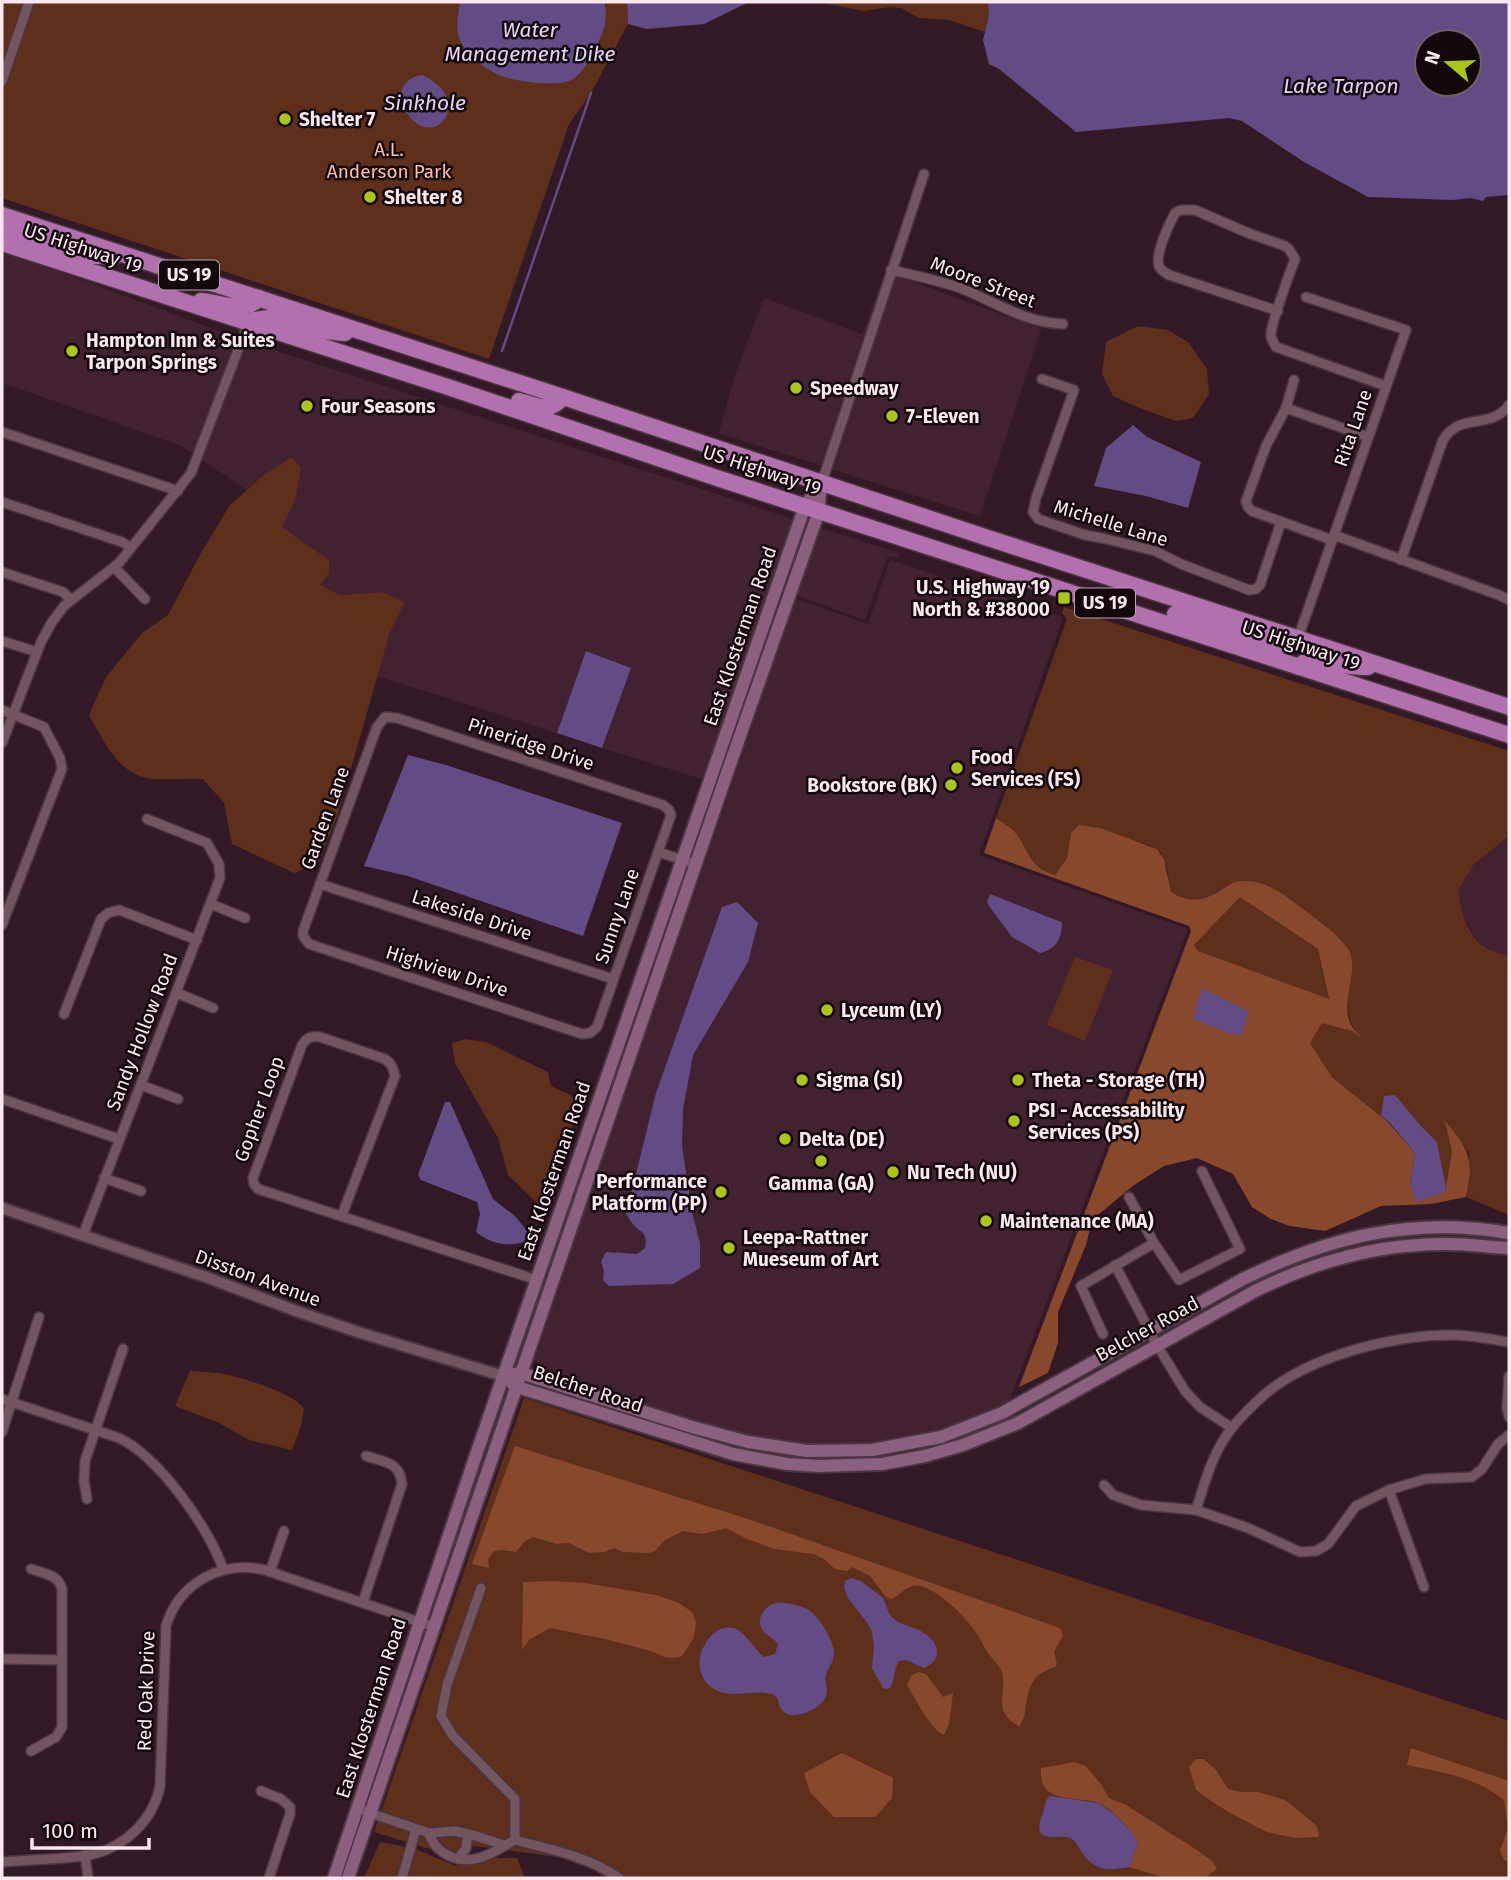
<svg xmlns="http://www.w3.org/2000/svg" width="1511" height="1880" viewBox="0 0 1511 1880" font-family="'Fira Sans',sans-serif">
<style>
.built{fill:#422230}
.green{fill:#5e2f1b}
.forest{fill:#88482c;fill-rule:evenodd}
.water{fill:#634b86;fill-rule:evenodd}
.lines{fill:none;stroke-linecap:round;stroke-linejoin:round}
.stream{stroke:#634b86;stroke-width:2.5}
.minor-casing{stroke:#4a3640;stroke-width:12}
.tertiary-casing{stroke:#4a3640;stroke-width:14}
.secondary-casing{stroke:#4a3640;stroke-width:16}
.trunk-casing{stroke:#4a3640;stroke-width:19}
.minor{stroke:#735561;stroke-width:9}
.tertiary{stroke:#735561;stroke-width:10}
.secondary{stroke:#8b5f7e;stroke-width:12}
.trunk{stroke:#b270ae;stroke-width:16}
.poi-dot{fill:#aac718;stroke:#13080d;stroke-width:2.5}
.labels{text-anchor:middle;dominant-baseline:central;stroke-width:5;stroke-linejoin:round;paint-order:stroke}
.shield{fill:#13080d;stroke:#b5a5ab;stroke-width:2}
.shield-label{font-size:18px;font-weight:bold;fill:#fae8ef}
.poi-label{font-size:19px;font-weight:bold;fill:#fae8ef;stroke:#13080d;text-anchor:start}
.park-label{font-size:19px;fill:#fabfa7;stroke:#13080d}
.street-label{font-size:19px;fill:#fae8ef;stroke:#13080d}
.water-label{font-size:21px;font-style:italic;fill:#e2d5f9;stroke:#13080d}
</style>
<rect width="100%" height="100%" fill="#331925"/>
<g class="built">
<polygon points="2,253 58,271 238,338 194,454 182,446 20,389 2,384"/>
<polygon points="885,272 822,466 719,433 734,378 764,298 862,334"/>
<polygon points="894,275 1041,329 980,516 831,469"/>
<polygon points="246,341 796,520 705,780 602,748 631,668 587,651 557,733 377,676 390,632 405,602 383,592 340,595 319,585 329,560 281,527 296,497 301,468 292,457 265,474 247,490 202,460"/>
<polygon points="818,527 900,553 898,558 891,556 887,558 865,620 798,596 794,597"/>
<polygon points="890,560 1063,617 979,855 1188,929 1009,1401 978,1417 912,1437 856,1444 809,1444 761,1438 713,1426 548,1374 540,1370 536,1365 534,1359 796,599 868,624"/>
<polygon points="1509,836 1509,956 1484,948 1474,936 1460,907 1457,890 1474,864"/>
</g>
<g class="green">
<polygon points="2,2 627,2 628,24 591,93 569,124 489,359 2,198"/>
<polygon points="817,2 988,2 990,13 985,32 949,20 919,18 901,8 889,7 864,11"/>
<polygon points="1138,326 1168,330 1188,342 1207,369 1209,394 1193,418 1176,421 1142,409 1113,396 1102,374 1106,342"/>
<path d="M292,457L301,468L296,497L282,527L329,560V573L320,585L340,595L383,592L405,602L390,632L338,814L318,864L294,873L232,844L224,803L203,779C185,778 165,781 147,778C117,772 103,740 89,715L106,677L142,633L168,615L201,553L230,505L265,474Z"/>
<path d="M1064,607L1509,751V836L1474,864L1458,890C1460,909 1467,933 1483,946C1489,951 1501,953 1509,956V1215L1466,1197L1469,1182V1153L1447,1123L1452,1152L1446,1187L1437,1142L1421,1126L1384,1096L1381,1116L1332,1077L1310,1043L1322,1022L1352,1031L1355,1033C1345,1009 1346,1000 1352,974L1232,882C1212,897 1195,906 1171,892C1168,880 1168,859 1158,850C1147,839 1089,835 1071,833L1067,858L1055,875C1030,866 1031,855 1018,836C1013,828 1003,823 996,818L1067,619L1062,613Z"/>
<polygon points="1240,896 1318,949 1329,1000 1198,951 1194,945"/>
<polygon points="1075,957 1113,970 1085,1041 1047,1025"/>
<polygon points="465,1039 486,1042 548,1072 551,1086 581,1100 558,1170 540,1206 508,1175 498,1138 455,1063 452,1043"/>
<path d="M190,1371C203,1372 217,1372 229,1375C248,1380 294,1393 304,1409L301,1426L292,1450L249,1440L219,1423L175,1406Z"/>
<polygon points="524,1398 1509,1721 1509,1878 605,1878 596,1871 558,1857 475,1846 459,1851 436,1851 374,1832"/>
<polygon points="380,1842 413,1848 456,1866 488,1858 517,1858 525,1878 364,1878"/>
</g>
<g class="forest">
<path d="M996,818C1003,823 1013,828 1018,836C1031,855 1029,866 1055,875L1067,858L1071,833L1079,825L1100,828L1157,849L1164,859L1171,892C1189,903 1204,901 1221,890C1226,887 1230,883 1235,882C1265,876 1288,898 1311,915C1319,922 1329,928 1336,935C1340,940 1348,947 1350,952C1360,982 1331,1012 1362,1038L1352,1031L1322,1023L1310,1043L1332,1077L1388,1122L1415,1153L1410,1185L1445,1192L1452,1152L1445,1121C1470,1150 1474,1160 1466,1197L1431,1204L1381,1206L1325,1231L1290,1226L1271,1219L1252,1207L1233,1174L1197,1158L1164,1166L1134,1185L1092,1220L1086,1245L1058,1312V1343L1048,1373L1019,1387L1191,931L1189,926L984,853ZM1240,897L1318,949L1329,999L1198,951L1194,945Z"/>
<path d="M515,1446L748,1519L1060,1628L1063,1635L1054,1652L1057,1664L1055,1667C1030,1675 1029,1688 1025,1711C1025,1717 1021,1722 1020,1727C988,1709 1010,1693 1001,1670C998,1663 992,1659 988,1653C983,1646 980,1637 974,1630C965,1616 937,1589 920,1586C908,1583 902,1594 892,1599L886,1597L870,1576L852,1567L847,1571L835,1569L824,1559L814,1554L774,1549L747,1539L726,1528L702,1534L683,1531L665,1540L655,1551L649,1553L622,1552L615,1548L604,1552L589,1553L569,1543L556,1544L533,1537L525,1541L516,1552L502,1550L494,1551L488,1559L489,1568L472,1564Z"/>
<polygon points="554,1581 585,1583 656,1595 679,1603 692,1612 696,1622 694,1637 683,1655 680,1657 672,1658 664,1657 651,1651 605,1639 550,1628 529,1640 522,1650 523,1582"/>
<path d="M918,1672L926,1674L943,1697L953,1693L949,1724L944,1735C929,1728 916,1699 907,1685L911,1676Z"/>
<path d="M1411,1748L1509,1781V1862L1504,1860L1500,1850L1508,1829L1504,1800C1474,1776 1443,1773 1407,1765Z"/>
<polygon points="842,1753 893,1778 892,1798 875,1817 834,1817 810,1792 804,1773"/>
<polygon points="1196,1759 1204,1759 1216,1770 1228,1789 1241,1792 1259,1792 1285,1800 1316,1825 1319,1832 1318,1837 1295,1838 1267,1832 1232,1814 1214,1803 1196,1790 1189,1767"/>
<path d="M1075,1762L1085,1766L1101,1784L1109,1798L1126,1805L1197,1850L1212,1861L1217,1869L1205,1878H1166L1129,1867L1138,1842C1133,1832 1110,1807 1099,1803C1076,1795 1038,1806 1041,1768Z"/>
</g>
<g class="water">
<path d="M460,2H604C609,18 603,34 595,48C589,59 584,72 573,79C561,88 514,82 499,75C487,70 469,56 462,44C454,31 458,16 460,2Z"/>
<polygon points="627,2 749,2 704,24 647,29 628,24"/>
<path d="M988,2H1509V195L1486,197L1483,201L1471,198L1452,200L1368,197L1304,162L1242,121L1229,118L1076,132L999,69L989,64L983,40L989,16ZM1427,42H1469V84H1427Z"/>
<path d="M422,75C480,101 428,163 400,101C400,87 407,77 422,75Z"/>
<polygon points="1133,425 1147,437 1201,462 1188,508 1146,496 1094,486 1106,448"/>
<polygon points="586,651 631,668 602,748 557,733"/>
<polygon points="408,755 446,765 622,823 583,936 408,876 364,866"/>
<path d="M990,894L1061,922L1062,924C1061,940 1056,949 1040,953L1012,937L989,906L987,902Z"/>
<path d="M737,902L758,923L748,962L693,1055L683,1109L682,1146L687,1180L686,1184L689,1190L690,1205L700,1243V1268L673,1284L609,1286L603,1280L604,1271L601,1262L606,1252L637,1254L645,1248C648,1232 642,1234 633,1224C630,1221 629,1218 626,1214L656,1093L722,907Z"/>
<polygon points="1202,988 1249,1012 1241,1035 1231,1034 1193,1019"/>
<polygon points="1395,1095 1421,1126 1437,1142 1446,1187 1445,1192 1417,1202 1410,1185 1415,1153 1389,1122 1381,1116 1384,1096"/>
<path d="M445,1102H450L493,1199L515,1216L527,1231L524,1242C507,1247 491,1244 476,1232L480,1214L477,1202L421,1180L418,1175Z"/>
<path d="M851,1578L861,1581L883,1598C887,1605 887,1613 893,1618C902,1627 915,1626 924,1633C940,1643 943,1660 924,1668L906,1660L899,1661L896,1667L891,1687L887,1689L883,1688L872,1668L874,1646L872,1632L868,1624L848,1598L844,1587L845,1581Z"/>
<path d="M775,1603C784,1602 798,1605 807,1609C818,1614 834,1641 834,1653C834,1663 826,1670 825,1679C825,1682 827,1685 827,1689C827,1699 821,1705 812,1710C804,1714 789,1719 782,1710C777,1704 781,1697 771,1694C756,1689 735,1698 718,1691C679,1674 710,1615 738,1630C747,1635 755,1650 764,1657L775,1654L778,1644C774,1639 768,1636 764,1632C754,1620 764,1607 775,1603Z"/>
<path d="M1050,1796L1099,1803L1114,1814L1136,1837L1138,1842L1129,1867C1107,1871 1094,1871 1081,1851C1078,1846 1076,1841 1070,1838C1060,1833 1030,1847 1042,1815C1045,1808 1044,1801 1050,1796Z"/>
</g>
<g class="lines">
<polyline class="stream" points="502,351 591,93"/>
<g class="minor-casing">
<g id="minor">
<polyline points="2,81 29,2"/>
<path d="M891,270C914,275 937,280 960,288C994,301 1025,323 1063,324"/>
<path d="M1278,311L1169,275C1166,273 1162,271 1160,268C1153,258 1169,224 1175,213L1181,210H1195L1248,233L1285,246L1289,249L1295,259C1290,272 1270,326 1271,336C1272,341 1274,343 1276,347L1386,386"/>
<polyline points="1042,379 1074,390 1036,498 1033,512 1038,519 1085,535 1102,538 1155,551 1181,564 1249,590 1256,589 1260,585 1281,522"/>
<polyline points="1294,380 1286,408 1266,446 1246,501 1248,507 1252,511 1332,540"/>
<polyline points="1286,408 1368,437"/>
<polyline points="2,432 178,491"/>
<path d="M822,482C856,380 889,277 924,174"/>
<polyline points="2,502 122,542 131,548"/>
<polyline points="1334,535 1499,595 1509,600"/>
<path d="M1401,560L1443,440C1461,411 1490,431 1509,405"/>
<polyline points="114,567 145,599"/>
<polyline points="2,572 63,592 71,600"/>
<polyline points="1298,638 1406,330 1306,297"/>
<polyline points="2,641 37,652"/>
<polyline points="2,710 44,727 60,758 62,769 2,925"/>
<polygon points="385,717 397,718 663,805 669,810 671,815 597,1027 590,1033 582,1034 309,944 303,936 303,931 377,727"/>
<polyline points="2,743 41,642 52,622 64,606 119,563 191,473 248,324"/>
<polyline points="658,852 696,864"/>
<polyline points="320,884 613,979"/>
<polyline points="211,904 245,918"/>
<polyline points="177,993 213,1008"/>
<polyline points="64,1014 101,919 108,913 119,910 197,940"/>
<polyline points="141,1085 178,1099"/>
<polyline points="2,1099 119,1139"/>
<polyline points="104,1178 141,1191"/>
<polyline points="1129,1197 1154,1243 1179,1280 1240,1249 1202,1171"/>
<path d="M342,1215L395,1076C393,1068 392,1064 385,1059L320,1037C311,1035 307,1038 302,1045L253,1178L254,1184L258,1189L537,1280"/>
<polyline points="83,1235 220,878 219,864 207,843 147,819"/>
<polyline points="1115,1265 1157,1345 1185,1391 1200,1407 1232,1428"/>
<polyline points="1103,1334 1081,1286 1154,1243"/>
<polyline points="1509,1376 1507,1408 1509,1417"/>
<path d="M2,1399L119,1438C158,1456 210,1529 223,1569"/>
<polyline points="2,1432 39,1317"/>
<polyline points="1104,1485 1113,1495 1141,1505 1196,1510 1248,1528 1300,1552 1316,1551 1328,1544 1356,1506 1389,1490 1425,1479 1472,1477 1482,1469 1498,1444 1509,1435"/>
<polyline points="1389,1490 1424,1587"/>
<polyline points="87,1499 84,1481 85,1461 123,1349"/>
<path d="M1196,1510C1205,1482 1213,1451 1232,1428C1240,1417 1264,1394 1274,1387C1320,1354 1395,1335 1451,1335C1470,1335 1490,1339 1509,1342"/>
<path d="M31,1569C43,1573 59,1575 62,1589V1727L56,1737L31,1751"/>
<polyline points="270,1572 284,1531"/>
<polyline points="481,1588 447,1685 441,1716 453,1736 515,1799 515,1840"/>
<path d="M363,1602L402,1484C400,1462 385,1462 366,1456"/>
<polyline points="2,1659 62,1660"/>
<polyline points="261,1791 281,1799 290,1807 290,1814 269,1878"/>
<polyline points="364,1811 429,1833 455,1831 476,1836 504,1845"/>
<path d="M429,1833C435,1854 459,1864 479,1858C492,1855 503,1846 515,1840C552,1850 587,1856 619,1878"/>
<polyline points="85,1855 88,1878"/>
<polyline points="458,1859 466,1848 468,1834"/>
<path d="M2,1862C30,1859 61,1860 89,1855C124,1848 153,1821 160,1786L166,1626C179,1583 221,1560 265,1570L434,1627"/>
<polyline points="402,1878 416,1829"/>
</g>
</g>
<g class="tertiary-casing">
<polyline id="tertiary" points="2,1208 206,1277 299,1312 361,1333 503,1376"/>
</g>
<g class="secondary-casing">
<g id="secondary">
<path d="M514,1374L521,1373L692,1427L748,1442L807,1451L872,1450L941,1437L1002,1413L1243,1279C1329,1237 1413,1216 1509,1233"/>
<path d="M512,1383L517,1387L733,1454L787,1464L818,1466L882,1464L925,1456L963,1445L1018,1423L1255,1291C1316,1261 1381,1243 1449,1244C1469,1244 1489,1247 1509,1248"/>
<polyline points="334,1878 478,1449 805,506 822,482"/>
<polyline points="348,1878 727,773 818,514 821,484"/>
</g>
</g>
<g class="trunk-casing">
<g id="trunk">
<polyline points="2,215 563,397 988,538 1509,707"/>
<polyline points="2,229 92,256 115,256"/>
<polyline points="2,243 448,387 714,477 1509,735"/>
<path d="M201,301C220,302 244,315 259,298"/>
<polyline points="248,324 254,320 269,318 315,330 345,333"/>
<path d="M519,401C538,406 549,414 563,397"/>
<path d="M1175,614L1274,645C1284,646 1291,644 1298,638"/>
<path d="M1299,667C1314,650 1325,662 1344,665C1351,666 1360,667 1368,667"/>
</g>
</g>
<use href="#minor" class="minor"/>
<use href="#tertiary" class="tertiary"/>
<use href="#secondary" class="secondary"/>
<use href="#trunk" class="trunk"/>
</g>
<g class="poi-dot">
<circle cx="285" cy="119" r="7"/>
<circle cx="370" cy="197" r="7"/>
<circle cx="72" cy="351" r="7"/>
<circle cx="796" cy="388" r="7"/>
<circle cx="307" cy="406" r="7"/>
<circle cx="892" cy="416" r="7"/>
<rect x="1057" y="591" width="14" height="14" rx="3.5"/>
<circle cx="957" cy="768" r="7"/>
<circle cx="951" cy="785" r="7"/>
<circle cx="827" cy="1010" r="7"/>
<circle cx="802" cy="1080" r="7"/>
<circle cx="1018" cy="1080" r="7"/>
<circle cx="1014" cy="1121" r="7"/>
<circle cx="785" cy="1139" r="7"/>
<circle cx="821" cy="1161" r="7"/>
<circle cx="893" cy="1172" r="7"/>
<circle cx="721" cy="1192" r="7"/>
<circle cx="986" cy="1221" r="7"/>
<circle cx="729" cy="1248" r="7"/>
</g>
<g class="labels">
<g class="shield">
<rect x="159" y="260.5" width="60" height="29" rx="5"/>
<rect x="1075" y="588.5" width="60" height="29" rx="5"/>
</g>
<g class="shield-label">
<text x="189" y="275">US 19</text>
<text x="1105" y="603">US 19</text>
</g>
<g class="poi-label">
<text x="299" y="119">Shelter 7</text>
<text x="384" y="197">Shelter 8</text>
<text x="86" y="340">Hampton Inn &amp; Suites<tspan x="86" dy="22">Tarpon Springs</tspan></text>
<text x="810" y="388">Speedway</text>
<text x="321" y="406">Four Seasons</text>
<text x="906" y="416">7-Eleven</text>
<text x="1050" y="587" text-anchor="end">U.S. Highway 19<tspan x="1050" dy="22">North &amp; #38000</tspan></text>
<text x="971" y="757">Food<tspan x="971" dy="22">Services (FS)</tspan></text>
<text x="937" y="785" text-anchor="end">Bookstore (BK)</text>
<text x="841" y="1010">Lyceum (LY)</text>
<text x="816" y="1080">Sigma (SI)</text>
<text x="1032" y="1080">Theta - Storage (TH)</text>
<text x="1028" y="1110">PSI - Accessability<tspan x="1028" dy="22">Services (PS)</tspan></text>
<text x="799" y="1139">Delta (DE)</text>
<text x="907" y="1172">Nu Tech (NU)</text>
<text x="707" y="1181" text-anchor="end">Performance<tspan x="707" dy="22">Platform (PP)</tspan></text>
<text x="821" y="1183" text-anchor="middle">Gamma (GA)</text>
<text x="1000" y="1221">Maintenance (MA)</text>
<text x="743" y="1237">Leepa-Rattner<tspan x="743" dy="22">Mueseum of Art</tspan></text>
</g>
<g class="park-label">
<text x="389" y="149">A.L.<tspan x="389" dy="22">Anderson Park</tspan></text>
</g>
<g class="street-label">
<text transform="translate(83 248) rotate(18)">US Highway 19</text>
<text transform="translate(983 282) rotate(21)">Moore Street</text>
<text transform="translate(1353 428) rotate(-71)">Rita Lane</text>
<text transform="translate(762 470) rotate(18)">US Highway 19</text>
<text transform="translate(1111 523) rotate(17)">Michelle Lane</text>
<text transform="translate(740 636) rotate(-71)">East Klosterman Road</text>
<text transform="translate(1301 645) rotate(18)">US Highway 19</text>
<text transform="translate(531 744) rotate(18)">Pineridge Drive</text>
<text transform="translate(325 818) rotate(-70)">Garden Lane</text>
<text transform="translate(472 915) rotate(18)">Lakeside Drive</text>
<text transform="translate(617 916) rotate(-71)">Sunny Lane</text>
<text transform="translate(447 971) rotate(18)">Highview Drive</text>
<text transform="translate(142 1032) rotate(-69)">Sandy Hollow Road</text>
<text transform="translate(259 1109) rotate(-70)">Gopher Loop</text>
<text transform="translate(554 1171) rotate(-71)">East Klosterman Road</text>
<text transform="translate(258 1278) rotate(20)">Disston Avenue</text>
<text transform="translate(1147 1329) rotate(-29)">Belcher Road</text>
<text transform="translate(588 1389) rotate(18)">Belcher Road</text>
<text transform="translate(146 1691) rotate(-88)">Red Oak Drive</text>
<text transform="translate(371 1708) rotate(-72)">East Klosterman Road</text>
</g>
<g class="water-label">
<text x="530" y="30">Water<tspan x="530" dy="24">Management Dike</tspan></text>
<text x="1341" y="86">Lake Tarpon</text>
<text x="425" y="103">Sinkhole</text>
</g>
</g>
<rect width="1511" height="1880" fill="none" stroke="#fae8ef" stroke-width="7"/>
<g transform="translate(1448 63) rotate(289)"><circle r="33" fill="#13080d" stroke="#6f6267" stroke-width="2"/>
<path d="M0-5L12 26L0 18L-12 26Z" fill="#aac718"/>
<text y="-10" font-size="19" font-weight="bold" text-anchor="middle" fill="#fae8ef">N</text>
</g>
<path d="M32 1838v10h117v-10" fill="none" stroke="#fae8ef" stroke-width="3.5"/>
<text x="42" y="1838" font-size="21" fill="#fae8ef" stroke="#13080d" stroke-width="5" paint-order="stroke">100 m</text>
</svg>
